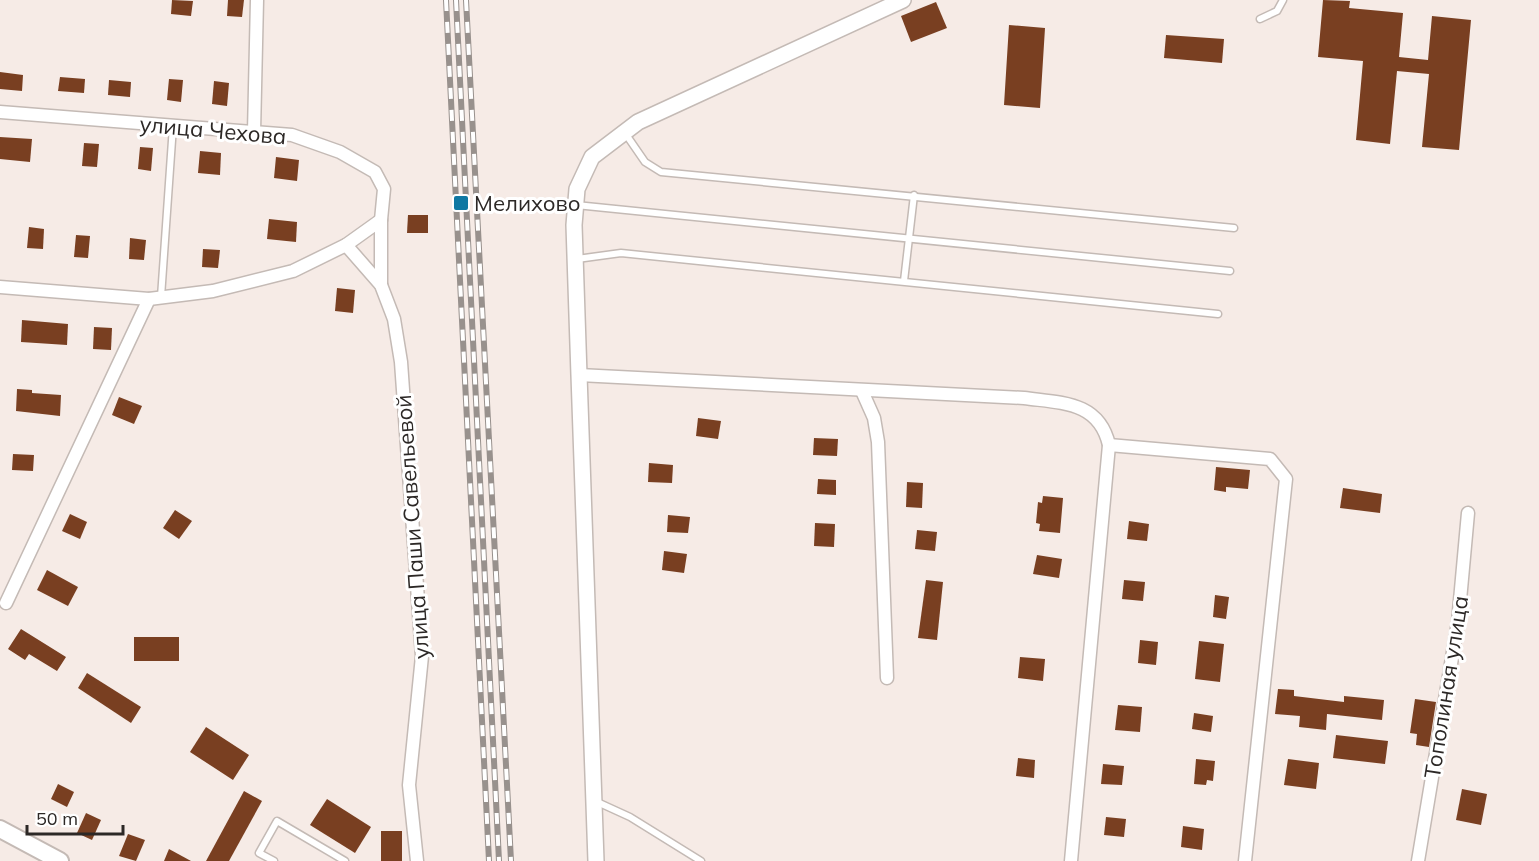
<svg xmlns="http://www.w3.org/2000/svg" width="1539" height="861" viewBox="0 0 1539 861" font-family="Mulish,sans-serif">
<style>
.building{fill:#793f21}
.lines{fill:none;stroke-linecap:round;stroke-linejoin:round}
.service-casing{stroke:#c4bab5;stroke-width:9}
.minor-casing{stroke:#c4bab5;stroke-width:15}
.tertiary-casing{stroke:#c4bab5;stroke-width:18}
.secondary-casing{stroke:#c4bab5;stroke-width:20}
.service{stroke:#fff;stroke-width:6}
.minor{stroke:#fff;stroke-width:12}
.tertiary{stroke:#fff;stroke-width:15}
.secondary{stroke:#fff;stroke-width:16}
.rail-casing{stroke:#98918d;stroke-width:6}
.rail{stroke:#fff;stroke-width:4;stroke-dasharray:11;stroke-linecap:butt}
.poi-dot{fill:#0f78a3;stroke:#fff;stroke-width:2}
.labels{text-anchor:middle;dominant-baseline:central;stroke-width:6;stroke-linejoin:round;paint-order:stroke}
.street-label{font-size:22px;fill:#2c2826;stroke:#fff}
.poi-label{font-size:22px;fill:#2c2826;stroke:#fff;text-anchor:start}
</style>
<rect width="100%" height="100%" fill="#f6ebe6"/>
<g class="building">
<polygon points="172,0 193,1 191,16 171,14"/>
<polygon points="228,0 244,0 242,17 227,16"/>
<polygon points="1323,0 1350,1 1349,8 1403,13 1399,57 1428,60 1432,16 1471,20 1459,150 1422,147 1429,74 1397,71 1390,144 1356,140 1363,61 1318,57"/>
<polygon points="936,2 947,28 911,42 901,16"/>
<polygon points="1009,25 1045,28 1040,108 1004,105"/>
<polygon points="1166,35 1224,39 1222,63 1164,58"/>
<polygon points="0,72 23,75 22,91 0,89"/>
<polygon points="60,77 85,79 84,93 58,91"/>
<polygon points="169,79 183,80 181,102 167,100"/>
<polygon points="109,80 131,82 130,97 108,95"/>
<polygon points="214,81 229,83 227,106 212,104"/>
<polygon points="0,137 32,139 30,162 0,159"/>
<polygon points="84,143 99,144 97,167 82,166"/>
<polygon points="140,147 153,148 151,171 138,169"/>
<polygon points="200,151 221,153 220,175 198,173"/>
<polygon points="276,157 299,160 297,181 274,178"/>
<polygon points="408,215 428,215 428,233 407,233"/>
<polygon points="269,219 297,222 296,242 267,239"/>
<polygon points="29,227 44,229 43,249 27,248"/>
<polygon points="76,235 90,236 88,258 74,257"/>
<polygon points="130,238 146,240 144,260 129,259"/>
<polygon points="203,249 220,250 218,268 202,267"/>
<polygon points="337,288 355,290 353,313 335,311"/>
<polygon points="22,320 68,324 67,345 21,342"/>
<polygon points="94,327 112,328 111,350 93,349"/>
<polygon points="17,389 32,390 32,393 61,395 60,416 16,411"/>
<polygon points="119,397 142,406 134,424 112,415"/>
<polygon points="698,418 721,421 718,439 696,436"/>
<polygon points="814,438 838,439 837,456 813,455"/>
<polygon points="13,454 34,455 33,471 12,470"/>
<polygon points="649,463 673,465 672,483 648,482"/>
<polygon points="1216,467 1250,470 1248,489 1226,487 1226,492 1214,490"/>
<polygon points="818,479 836,480 836,495 817,494"/>
<polygon points="907,482 923,483 922,508 906,507"/>
<polygon points="1343,488 1382,494 1380,513 1340,508"/>
<polygon points="1043,496 1063,498 1060,533 1039,531 1040,524 1036,523 1038,502 1042,503"/>
<polygon points="175,510 192,521 179,539 163,528"/>
<polygon points="70,514 87,522 80,539 62,531"/>
<polygon points="668,515 690,517 688,533 667,532"/>
<polygon points="1129,521 1149,524 1147,541 1127,539"/>
<polygon points="815,523 835,524 834,547 814,546"/>
<polygon points="917,530 937,532 935,551 915,549"/>
<polygon points="664,551 687,554 684,573 662,570"/>
<polygon points="1037,555 1062,559 1059,578 1033,574"/>
<polygon points="47,570 78,587 68,606 37,590"/>
<polygon points="926,580 943,582 937,640 918,638"/>
<polygon points="1124,580 1145,582 1143,601 1122,599"/>
<polygon points="1215,595 1229,597 1226,619 1213,617"/>
<polygon points="21,629 66,657 57,671 29,654 25,660 8,649"/>
<rect x="134" y="637" width="45" height="24"/>
<polygon points="1140,640 1158,642 1156,665 1138,663"/>
<polygon points="1199,641 1224,644 1220,682 1195,679"/>
<polygon points="1020,657 1045,659 1043,681 1018,678"/>
<polygon points="87,673 141,707 131,723 78,688"/>
<polygon points="1278,689 1294,690 1294,696 1344,702 1344,696 1384,700 1382,720 1327,714 1326,730 1299,727 1300,716 1275,714"/>
<polygon points="1415,699 1436,702 1429,747 1416,745 1417,734 1410,733"/>
<polygon points="1118,705 1142,707 1140,732 1115,730"/>
<polygon points="1194,713 1213,716 1211,732 1192,729"/>
<polygon points="206,727 249,755 233,780 190,752"/>
<polygon points="1336,735 1388,741 1385,764 1333,758"/>
<polygon points="1018,758 1035,760 1034,778 1016,776"/>
<polygon points="1196,759 1215,761 1213,781 1207,780 1206,785 1194,784"/>
<polygon points="1288,759 1319,763 1316,789 1284,785"/>
<polygon points="1103,764 1124,766 1122,785 1101,784"/>
<polygon points="58,784 74,792 67,807 51,799"/>
<polygon points="1462,789 1487,794 1481,825 1456,820"/>
<polygon points="244,791 262,801 229,861 206,861"/>
<polygon points="327,799 371,827 355,853 310,825"/>
<polygon points="86,813 101,820 92,840 77,833"/>
<polygon points="1106,817 1126,819 1124,837 1104,835"/>
<polygon points="1183,826 1204,829 1202,850 1181,847"/>
<rect x="381" y="831" width="21" height="30"/>
<polygon points="128,834 145,840 136,861 119,856"/>
<polygon points="169,849 191,861 164,861"/>
</g>
<g class="lines">
<g class="service-casing">
<g id="service">
<polyline points="1260,19 1277,11 1283,0"/>
<polyline points="625,133 645,162 661,172 1234,228"/>
<polyline points="576,205 1230,271"/>
<polyline points="577,259 621,253 1218,314"/>
<polyline points="904,281 914,195"/>
<polyline points="161,297 173,126"/>
<polyline points="595,801 630,817 701,861"/>
<polyline points="274,861 259,853 277,821 345,861"/>
</g>
</g>
<g class="minor-casing">
<g id="minor">
<polyline points="0,112 292,135 340,152 375,172 384,189 381,220 381,285"/>
<polyline points="254,132 257,0"/>
<polyline points="346,245 381,285 394,319 401,362 422,656 409,785 417,861"/>
<polyline points="0,287 149,299 213,291 293,271 346,245 381,220"/>
<path d="M579,375L1024,398C1061,403 1099,401 1109,445L1071,861"/>
<polyline points="862,391 874,418 878,442 887,678"/>
<polyline points="1109,445 1270,459 1286,479 1245,861"/>
<polyline points="6,603 149,299"/>
<polyline points="1418,861 1458,622 1468,513"/>
</g>
</g>
<g class="tertiary-casing">
<polyline id="tertiary" points="596,861 579,375 574,225 577,189 592,157 638,122 903,0"/>
</g>
<g class="secondary-casing">
<polyline id="secondary" points="0,829 60,861"/>
</g>
<use href="#service" class="service"/>
<use href="#minor" class="minor"/>
<use href="#tertiary" class="tertiary"/>
<use href="#secondary" class="secondary"/>
<g class="rail-casing">
<g id="rail">
<polyline points="446,0 489,861"/>
<polyline points="456,0 499,861"/>
<polyline points="466,0 511,861"/>
</g>
</g>
<use href="#rail" class="rail"/>
</g>
<rect class="poi-dot" x="453" y="195" width="16" height="16" rx="3"/>
<g class="labels">
<g class="street-label">
<text transform="translate(213 130) rotate(5)">улица Чехова</text>
<text transform="translate(412 527) rotate(-94)">улица Паши Савельевой</text>
<text transform="translate(1446 687) rotate(-81)">Тополиная улица</text>
</g>
<g class="poi-label">
<text x="474" y="203">Мелихово</text>
</g>
</g>
<path d="M27 825v9h96v-9" fill="none" stroke="#2c2826" stroke-width="3"/>
<text x="36" y="825" font-size="18" fill="#2c2826" stroke="#ffffff" stroke-width="4.5" paint-order="stroke">50 m</text>
</svg>
